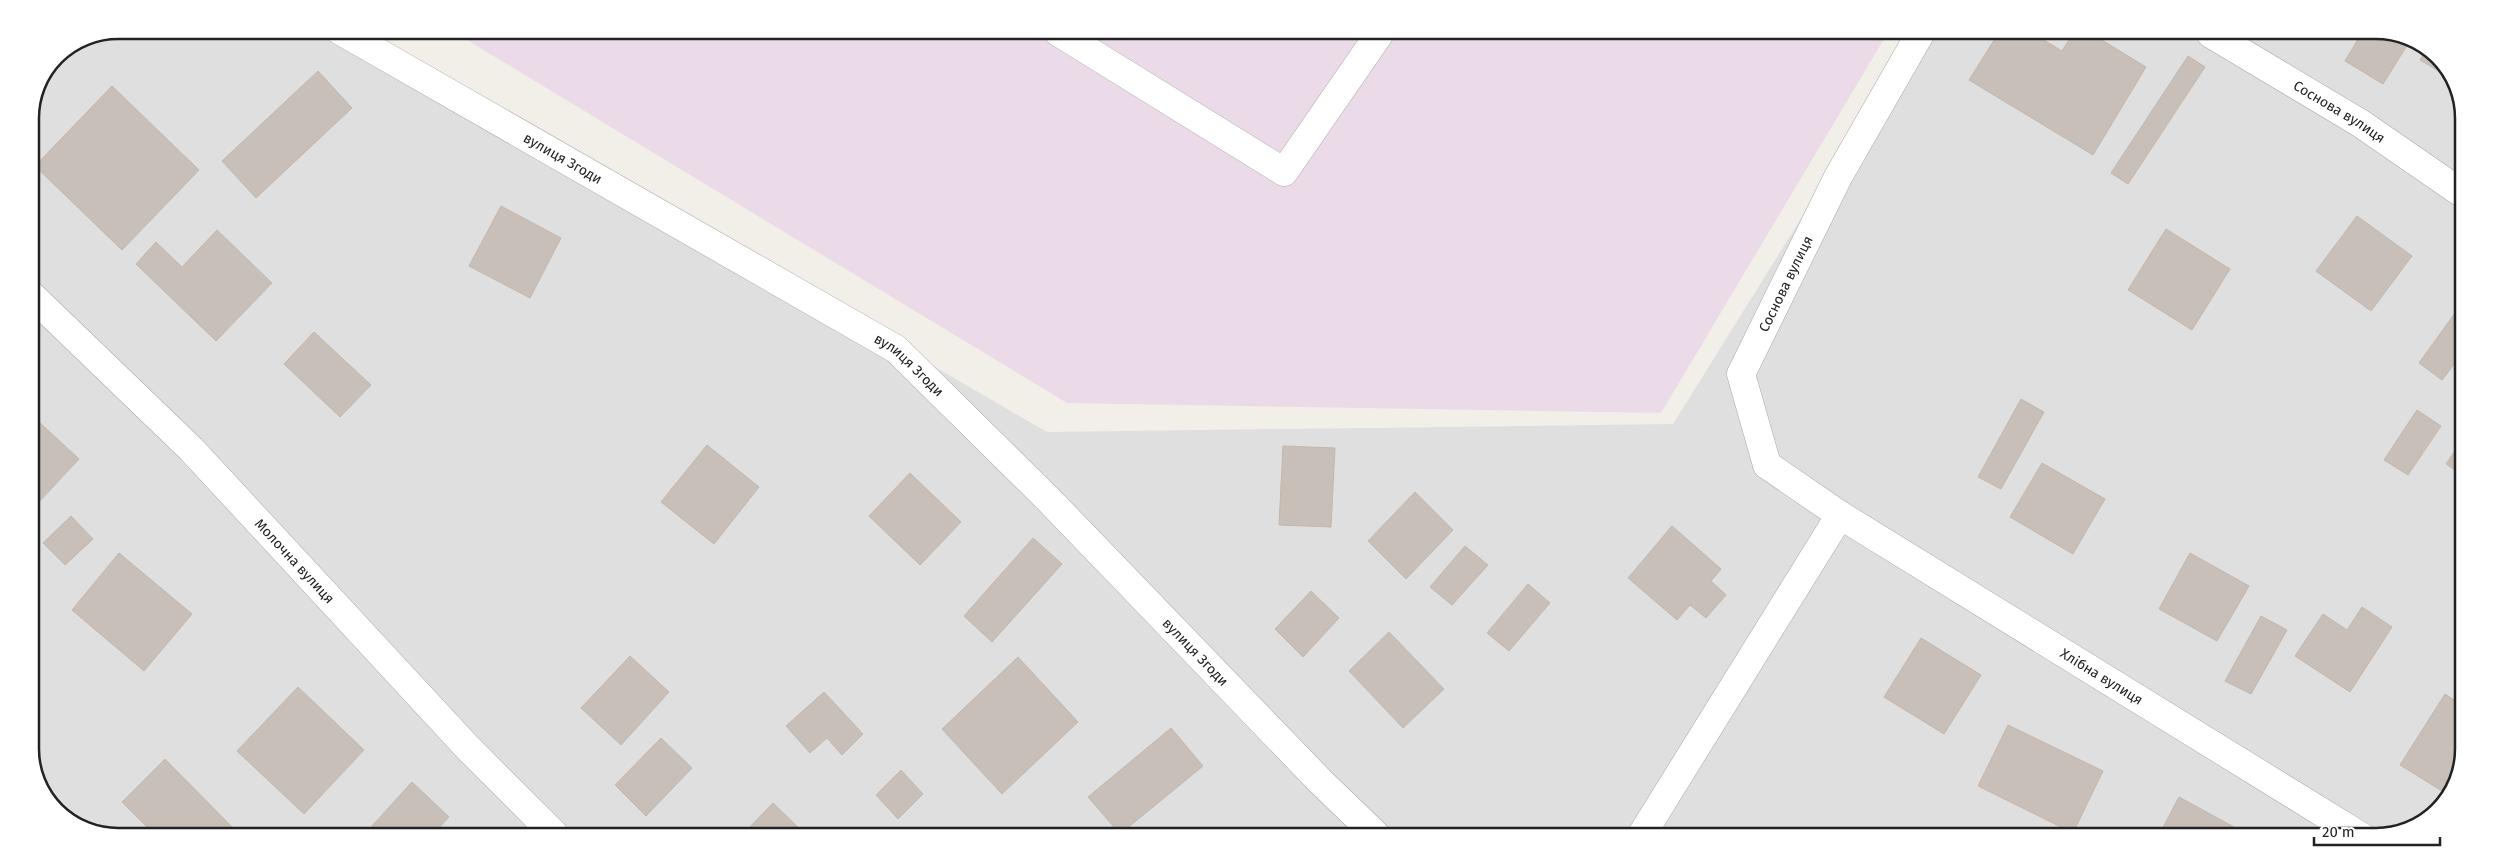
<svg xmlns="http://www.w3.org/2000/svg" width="2494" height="867" viewBox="0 0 2494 867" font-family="'Fira Sans',sans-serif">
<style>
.residential{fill:#e0dfdf}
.industrial{fill:#ebdbe8}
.building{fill:#c7bfb8;stroke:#c4b6ab}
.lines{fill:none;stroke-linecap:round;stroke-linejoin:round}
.minor-casing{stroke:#a9a9a9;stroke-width:29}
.minor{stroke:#fff;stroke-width:28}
.labels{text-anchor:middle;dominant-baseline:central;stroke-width:4;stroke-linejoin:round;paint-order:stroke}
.street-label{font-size:14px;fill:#222;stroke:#fff}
.rim{fill:none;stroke:#222;stroke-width:2.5}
</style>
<rect width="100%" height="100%" fill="#f2efe9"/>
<polygon class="residential" points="118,30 356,30 1047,432 1673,424 1916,34 2404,35 2446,64 2464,112 2459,777 2429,819 2377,837 90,832 48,803 30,755 30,112 56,55 84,37"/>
<polygon class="industrial" points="452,31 1887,34 1661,413 1067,403"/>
<g class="building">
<polygon points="1998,34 2034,34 2062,51 2073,34 2092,34 2146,67 2093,155 1969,80"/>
<polygon points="2361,34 2404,35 2411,39 2383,84 2345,61"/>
<polygon points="2426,50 2446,64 2452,79 2420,60"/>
<polygon points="2188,56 2205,67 2128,184 2111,173"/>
<polygon points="318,71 352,108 256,198 222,161"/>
<polygon points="112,86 199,170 122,250 35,166"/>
<polygon points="501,206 561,238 530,298 469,266"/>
<polygon points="2357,216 2412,256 2371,311 2316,271"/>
<polygon points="2166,229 2230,269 2192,330 2128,290"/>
<polygon points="217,230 272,283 216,341 136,264 156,242 182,267"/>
<polygon points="2463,302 2462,354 2442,380 2419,363"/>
<polygon points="314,332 371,385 340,417 284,364"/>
<polygon points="2021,399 2044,412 2001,489 1978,477"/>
<polygon points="2417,410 2441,426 2408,475 2384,460"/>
<polygon points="39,422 79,459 37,504 30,498 30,431"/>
<polygon points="707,445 759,487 714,544 661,502"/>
<polygon points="1283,446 1335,448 1331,527 1279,525"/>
<polygon points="2457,448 2462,451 2461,474 2446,464"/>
<polygon points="2042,463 2105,499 2073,554 2010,517"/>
<polygon points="910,473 961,522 920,565 869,516"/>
<polygon points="1415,492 1453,530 1406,579 1368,541"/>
<polygon points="71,516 93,539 65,565 43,543"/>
<polygon points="1672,526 1721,569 1711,581 1726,595 1706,618 1690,605 1677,620 1628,578"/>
<polygon points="1033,538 1062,564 992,642 964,616"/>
<polygon points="1465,546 1488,565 1452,605 1430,587"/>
<polygon points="119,553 192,614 144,671 72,610"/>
<polygon points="2190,553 2249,586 2217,641 2159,609"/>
<polygon points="1528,584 1550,603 1509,651 1487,633"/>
<polygon points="1311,591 1339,618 1303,657 1275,629"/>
<polygon points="2362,607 2392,627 2350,692 2295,656 2323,614 2347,630"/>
<polygon points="2261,616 2287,630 2251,694 2225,681"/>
<polygon points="1389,632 1444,689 1403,728 1349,671"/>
<polygon points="1921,638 1981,675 1944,734 1884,697"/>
<polygon points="630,656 669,692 621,745 581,708"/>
<polygon points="1018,657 1078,722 1002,794 942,729"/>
<polygon points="298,687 364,750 304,814 237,751"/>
<polygon points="824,692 863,734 842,755 827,738 810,753 786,726"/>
<polygon points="2445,694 2460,704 2459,777 2455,783 2450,779 2442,791 2400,765"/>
<polygon points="2008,725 2103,771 2073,833 1978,786"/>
<polygon points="1171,728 1203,766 1120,834 1088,797"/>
<polygon points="661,738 692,768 646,816 615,785"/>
<polygon points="165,759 238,833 153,833 122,802"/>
<polygon points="901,770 923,794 898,819 876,795"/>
<polygon points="412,782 449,817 434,833 380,833 372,826"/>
<polygon points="2179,797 2234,827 2229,837 2158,837"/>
<polygon points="773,803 805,834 743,834"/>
</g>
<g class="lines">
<g class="minor-casing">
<g id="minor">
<path id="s1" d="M339,30L896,349L1050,501L1320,781L1376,835"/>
<polyline points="1058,32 1284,172 1380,33"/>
<path id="s2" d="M1920,34L1838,177L1741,374L1767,465L1840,515L2362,837"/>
<path id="s3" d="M2211,34L2360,123L2463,194"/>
<path id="s4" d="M30,294L191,449L468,748L553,833"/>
<polyline points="1641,836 1840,515"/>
</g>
</g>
<use href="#minor" class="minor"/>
</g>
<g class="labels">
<g class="street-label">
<text stroke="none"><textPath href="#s3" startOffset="150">Соснова вулиця</textPath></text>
<text stroke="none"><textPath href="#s1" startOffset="258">вулиця Згоди</textPath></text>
<text transform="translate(1786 284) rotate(-64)">Соснова вулиця</text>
<text stroke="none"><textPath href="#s1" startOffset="662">вулиця Згоди</textPath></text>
<text stroke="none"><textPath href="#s4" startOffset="376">Молочна вулиця</textPath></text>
<text stroke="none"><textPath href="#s1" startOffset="1068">вулиця Згоди</textPath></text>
<text stroke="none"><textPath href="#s2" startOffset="875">Хлібна вулиця</textPath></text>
</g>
</g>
<path d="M0 0H2494V867H0ZM118 39H2376A79 79 0 0 1 2455 118V749A79 79 0 0 1 2376 828H118A79 79 0 0 1 39 749V118A79 79 0 0 1 118 39Z" fill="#fff" fill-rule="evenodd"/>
<path class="rim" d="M118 39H2376A79 79 0 0 1 2455 118V749A79 79 0 0 1 2376 828H118A79 79 0 0 1 39 749V118A79 79 0 0 1 118 39Z"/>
<path d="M2314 837v8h126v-8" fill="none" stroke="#222222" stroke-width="2.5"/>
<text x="2322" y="837" font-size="15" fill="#222222" stroke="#ffffff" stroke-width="4" paint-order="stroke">20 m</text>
</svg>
